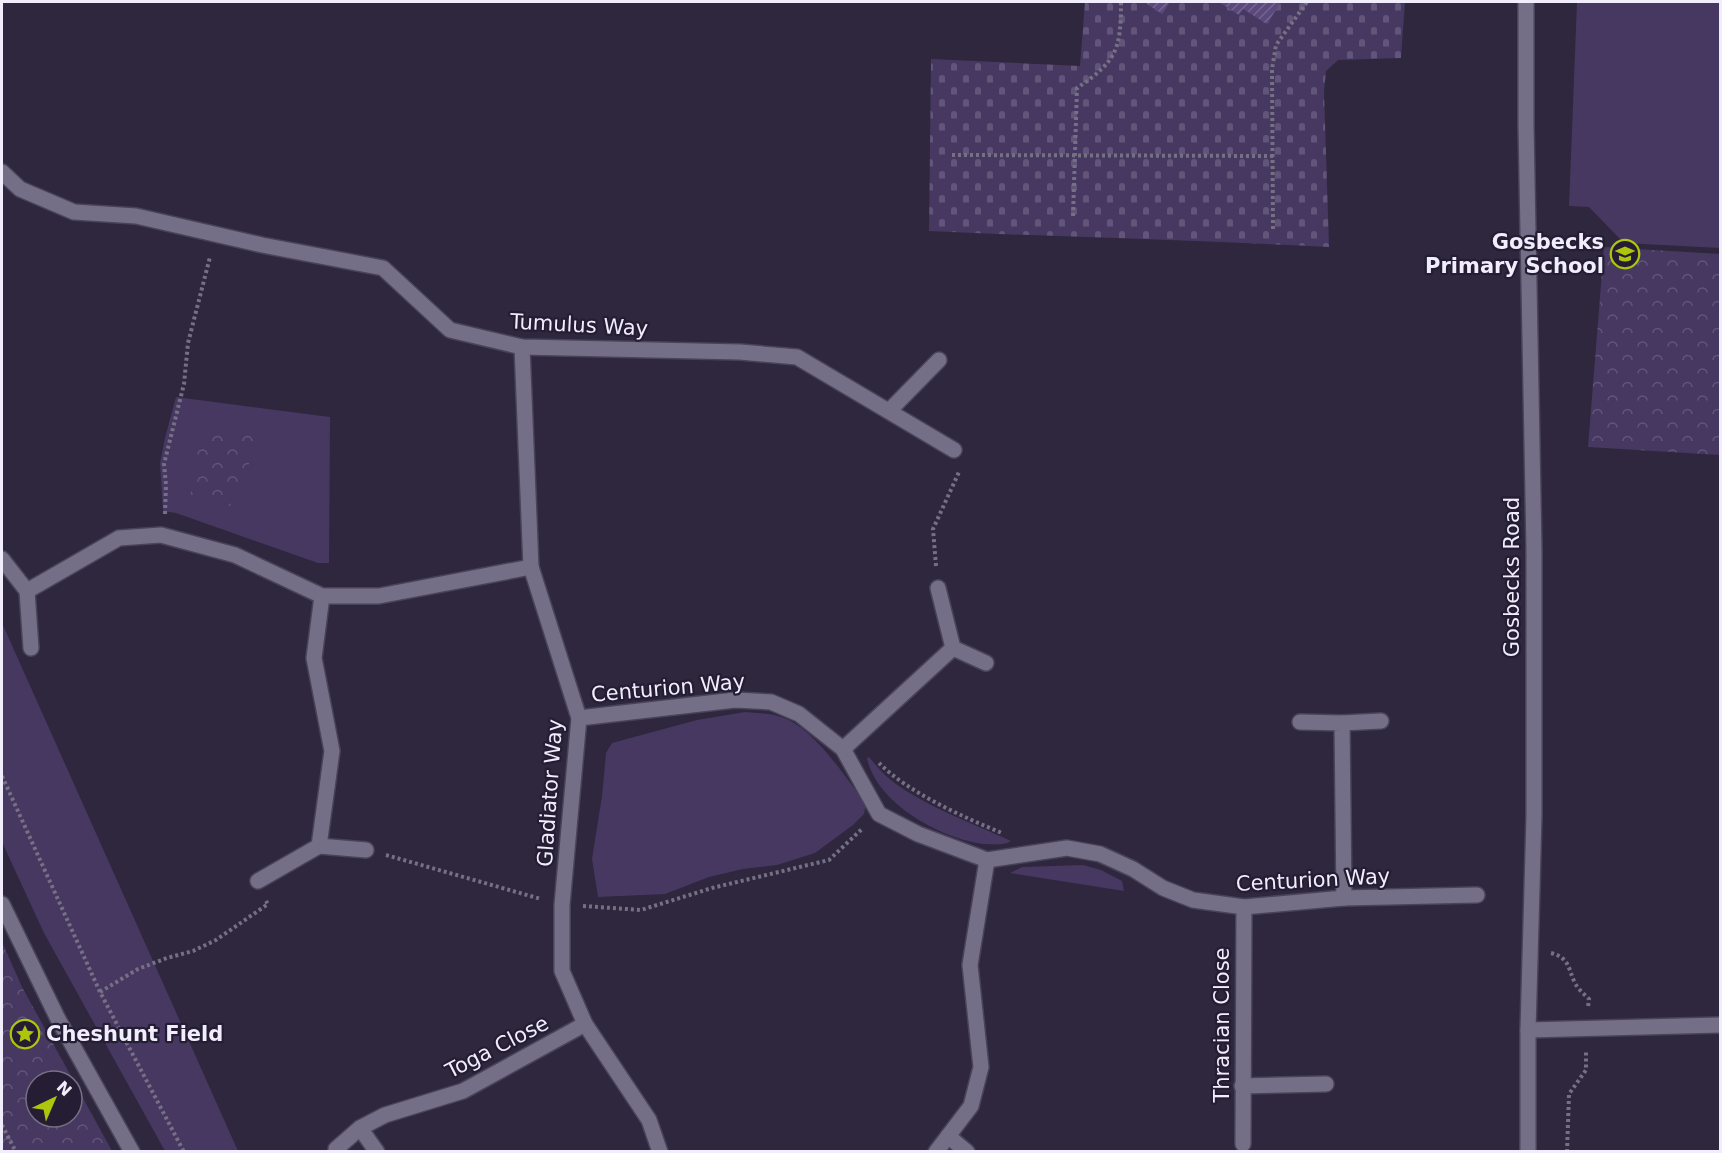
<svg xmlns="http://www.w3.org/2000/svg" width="1722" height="1153" viewBox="0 0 1722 1153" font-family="'DejaVu Sans',sans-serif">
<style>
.green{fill:#463861}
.cemetery{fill:url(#cemetery-stones)}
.park{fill:url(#park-crowns);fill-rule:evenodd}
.building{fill:url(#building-hatch)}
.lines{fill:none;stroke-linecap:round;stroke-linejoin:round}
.minor-casing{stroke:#494359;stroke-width:18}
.path{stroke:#767084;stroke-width:4;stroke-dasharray:3 3;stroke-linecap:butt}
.minor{stroke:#756e87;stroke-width:15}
.labels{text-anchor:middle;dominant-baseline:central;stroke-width:4.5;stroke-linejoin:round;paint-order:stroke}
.poi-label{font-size:21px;font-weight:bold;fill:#f1edfc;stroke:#241d33;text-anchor:end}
.street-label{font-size:21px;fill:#f1edfc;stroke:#241d33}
</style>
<defs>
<pattern id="cemetery-stones" width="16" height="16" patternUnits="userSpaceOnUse" patternTransform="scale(1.5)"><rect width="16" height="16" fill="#463861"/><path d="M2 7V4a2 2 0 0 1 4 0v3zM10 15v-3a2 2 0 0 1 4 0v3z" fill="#615579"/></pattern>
<pattern id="park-crowns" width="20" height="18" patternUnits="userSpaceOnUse" patternTransform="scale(1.5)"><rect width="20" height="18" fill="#463861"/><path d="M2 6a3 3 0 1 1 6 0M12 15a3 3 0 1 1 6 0" fill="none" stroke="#615579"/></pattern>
<pattern id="building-hatch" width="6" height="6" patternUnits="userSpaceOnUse" patternTransform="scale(1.5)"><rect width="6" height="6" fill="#5b497d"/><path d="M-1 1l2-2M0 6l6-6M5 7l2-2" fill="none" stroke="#736490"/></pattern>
</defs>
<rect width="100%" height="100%" fill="#2e273e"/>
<g class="green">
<polygon points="1577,2 1720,2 1720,248 1624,243 1589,207 1569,206"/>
<polygon points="176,397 330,417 329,563 318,563 176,513 163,511 160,463 165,438"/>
<polygon points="2,623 238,1151 165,1151 44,933 2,842"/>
<path d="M745,712C756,713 768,713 778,716C813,725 844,776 866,804L864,814L853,825L815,853L777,865L743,869L709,877L665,894L598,897L592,859L602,796L606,753L612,743L697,720Z"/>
<path d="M869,757C874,763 879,769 885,775C916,803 972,823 1011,841C1003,846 993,844 984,844C941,839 876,803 867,758Z"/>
<polygon points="1083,865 1101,870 1122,881 1124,891 1010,873 1022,867"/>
</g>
<path class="cemetery" d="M1085,2H1405L1401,58L1338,60L1326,71L1324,91L1329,247C1196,240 1062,237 929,231L931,59L1080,66Z"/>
<g class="park">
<polygon points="1604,247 1720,254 1720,455 1588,447"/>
<polygon points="197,428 246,428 253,440 248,470 230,506 190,501"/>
<path d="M2,942L22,987L112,1151H2ZM36,1081H72V1117H36Z"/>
</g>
<g class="building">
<polygon points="1144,2 1170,2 1162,14"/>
<polygon points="1219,2 1281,2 1267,24 1243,9 1239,15"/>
</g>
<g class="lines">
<g class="minor-casing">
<g id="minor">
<polyline points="1526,2 1526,125 1534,550 1534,816 1528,1030 1528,1152"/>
<polyline points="2,172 20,189 74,212 136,216 262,245 383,268 450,330 522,347 740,352 797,357 954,450"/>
<polyline points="522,347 531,567 579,718 562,905 562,971 585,1024 649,1120 660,1152"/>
<polyline points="889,411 939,360"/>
<polyline points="2,559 27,591"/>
<polyline points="31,648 27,591 119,538 161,535 235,555 322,596 379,596 531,567"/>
<polyline points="953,648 986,663"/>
<polyline points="579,718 735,700 771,702 799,714 843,749 879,814 918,834 987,860 1067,848 1100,854 1133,869 1163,888 1193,900 1244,907 1344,898 1477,895"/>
<polyline points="1300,722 1342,723 1344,898"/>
<polyline points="1342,723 1381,721"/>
<polyline points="843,749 953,648 938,588"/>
<polyline points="319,846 366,850"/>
<polyline points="258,881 319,846 332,751 314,658 322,596"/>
<polyline points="2,904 58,1019 132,1152"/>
<polyline points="1528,1030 1720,1025"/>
<polyline points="1242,1086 1326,1084"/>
<polyline points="360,1128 377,1152"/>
<polyline points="948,1136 967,1152"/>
<polyline points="1243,1144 1244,907"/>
<polyline points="336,1149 360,1128 385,1115 463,1091 585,1024"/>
<polyline points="936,1152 971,1106 981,1067 970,965 987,860"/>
</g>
</g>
<g class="path">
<polyline points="952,155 1273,156"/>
<path d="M1073,216L1077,88C1117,61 1121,49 1121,2"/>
<polyline points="1273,229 1272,69 1276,45 1307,2"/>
<polyline points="165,514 166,485 164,464 184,384 188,343 210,257"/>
<polyline points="936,566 933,529 959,472"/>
<path d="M879,763C909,793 963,817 1002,833"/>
<polyline points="2,776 100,992 184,1152"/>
<polyline points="386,855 541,899"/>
<polyline points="583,906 641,910 712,888 829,860 863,828"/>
<path d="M1551,953C1570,958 1568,969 1575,983C1578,989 1584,994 1589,999L1588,1007"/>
<polyline points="100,992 138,969 167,958 193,951 216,940 268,904 266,901"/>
<polyline points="2,1125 16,1152"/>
<polyline points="1567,1152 1569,1094 1586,1070 1586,1051"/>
</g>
<use href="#minor" class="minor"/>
</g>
<defs>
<g id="school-ring" transform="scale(1.5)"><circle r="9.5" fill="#241d33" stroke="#adc60d" stroke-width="1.5"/><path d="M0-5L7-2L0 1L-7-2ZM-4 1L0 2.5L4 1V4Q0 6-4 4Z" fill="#adc60d"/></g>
<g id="sight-ring" transform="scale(1.5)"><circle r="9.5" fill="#241d33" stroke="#adc60d" stroke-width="1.5"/><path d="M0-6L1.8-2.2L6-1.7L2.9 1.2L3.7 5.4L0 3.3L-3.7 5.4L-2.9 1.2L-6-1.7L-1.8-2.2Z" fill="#adc60d"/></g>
</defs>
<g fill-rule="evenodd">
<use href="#school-ring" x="1625" y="254"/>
<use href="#sight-ring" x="25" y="1034"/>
</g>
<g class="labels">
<g class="poi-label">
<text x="1604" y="242">Gosbecks<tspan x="1604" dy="24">Primary School</tspan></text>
<text x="46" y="1034" text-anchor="start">Cheshunt Field</text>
</g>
<g class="street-label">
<text transform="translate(579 325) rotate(3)">Tumulus Way</text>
<text transform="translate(1512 577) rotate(-90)">Gosbecks Road</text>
<text transform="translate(668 688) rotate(-5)">Centurion Way</text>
<text transform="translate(550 793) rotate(-86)">Gladiator Way</text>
<text transform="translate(1313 880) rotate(-3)">Centurion Way</text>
<text transform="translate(1222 1025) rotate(-90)">Thracian Close</text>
<text transform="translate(497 1047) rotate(-27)">Toga Close</text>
</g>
</g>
<rect width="1722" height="1153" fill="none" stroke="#f1edfc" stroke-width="6"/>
<g transform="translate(54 1099) rotate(44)"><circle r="28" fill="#241d33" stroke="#767083" stroke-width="1.5"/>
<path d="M0-4.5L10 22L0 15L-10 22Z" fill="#adc60d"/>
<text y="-9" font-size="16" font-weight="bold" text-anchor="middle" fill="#f1edfc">N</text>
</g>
</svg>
